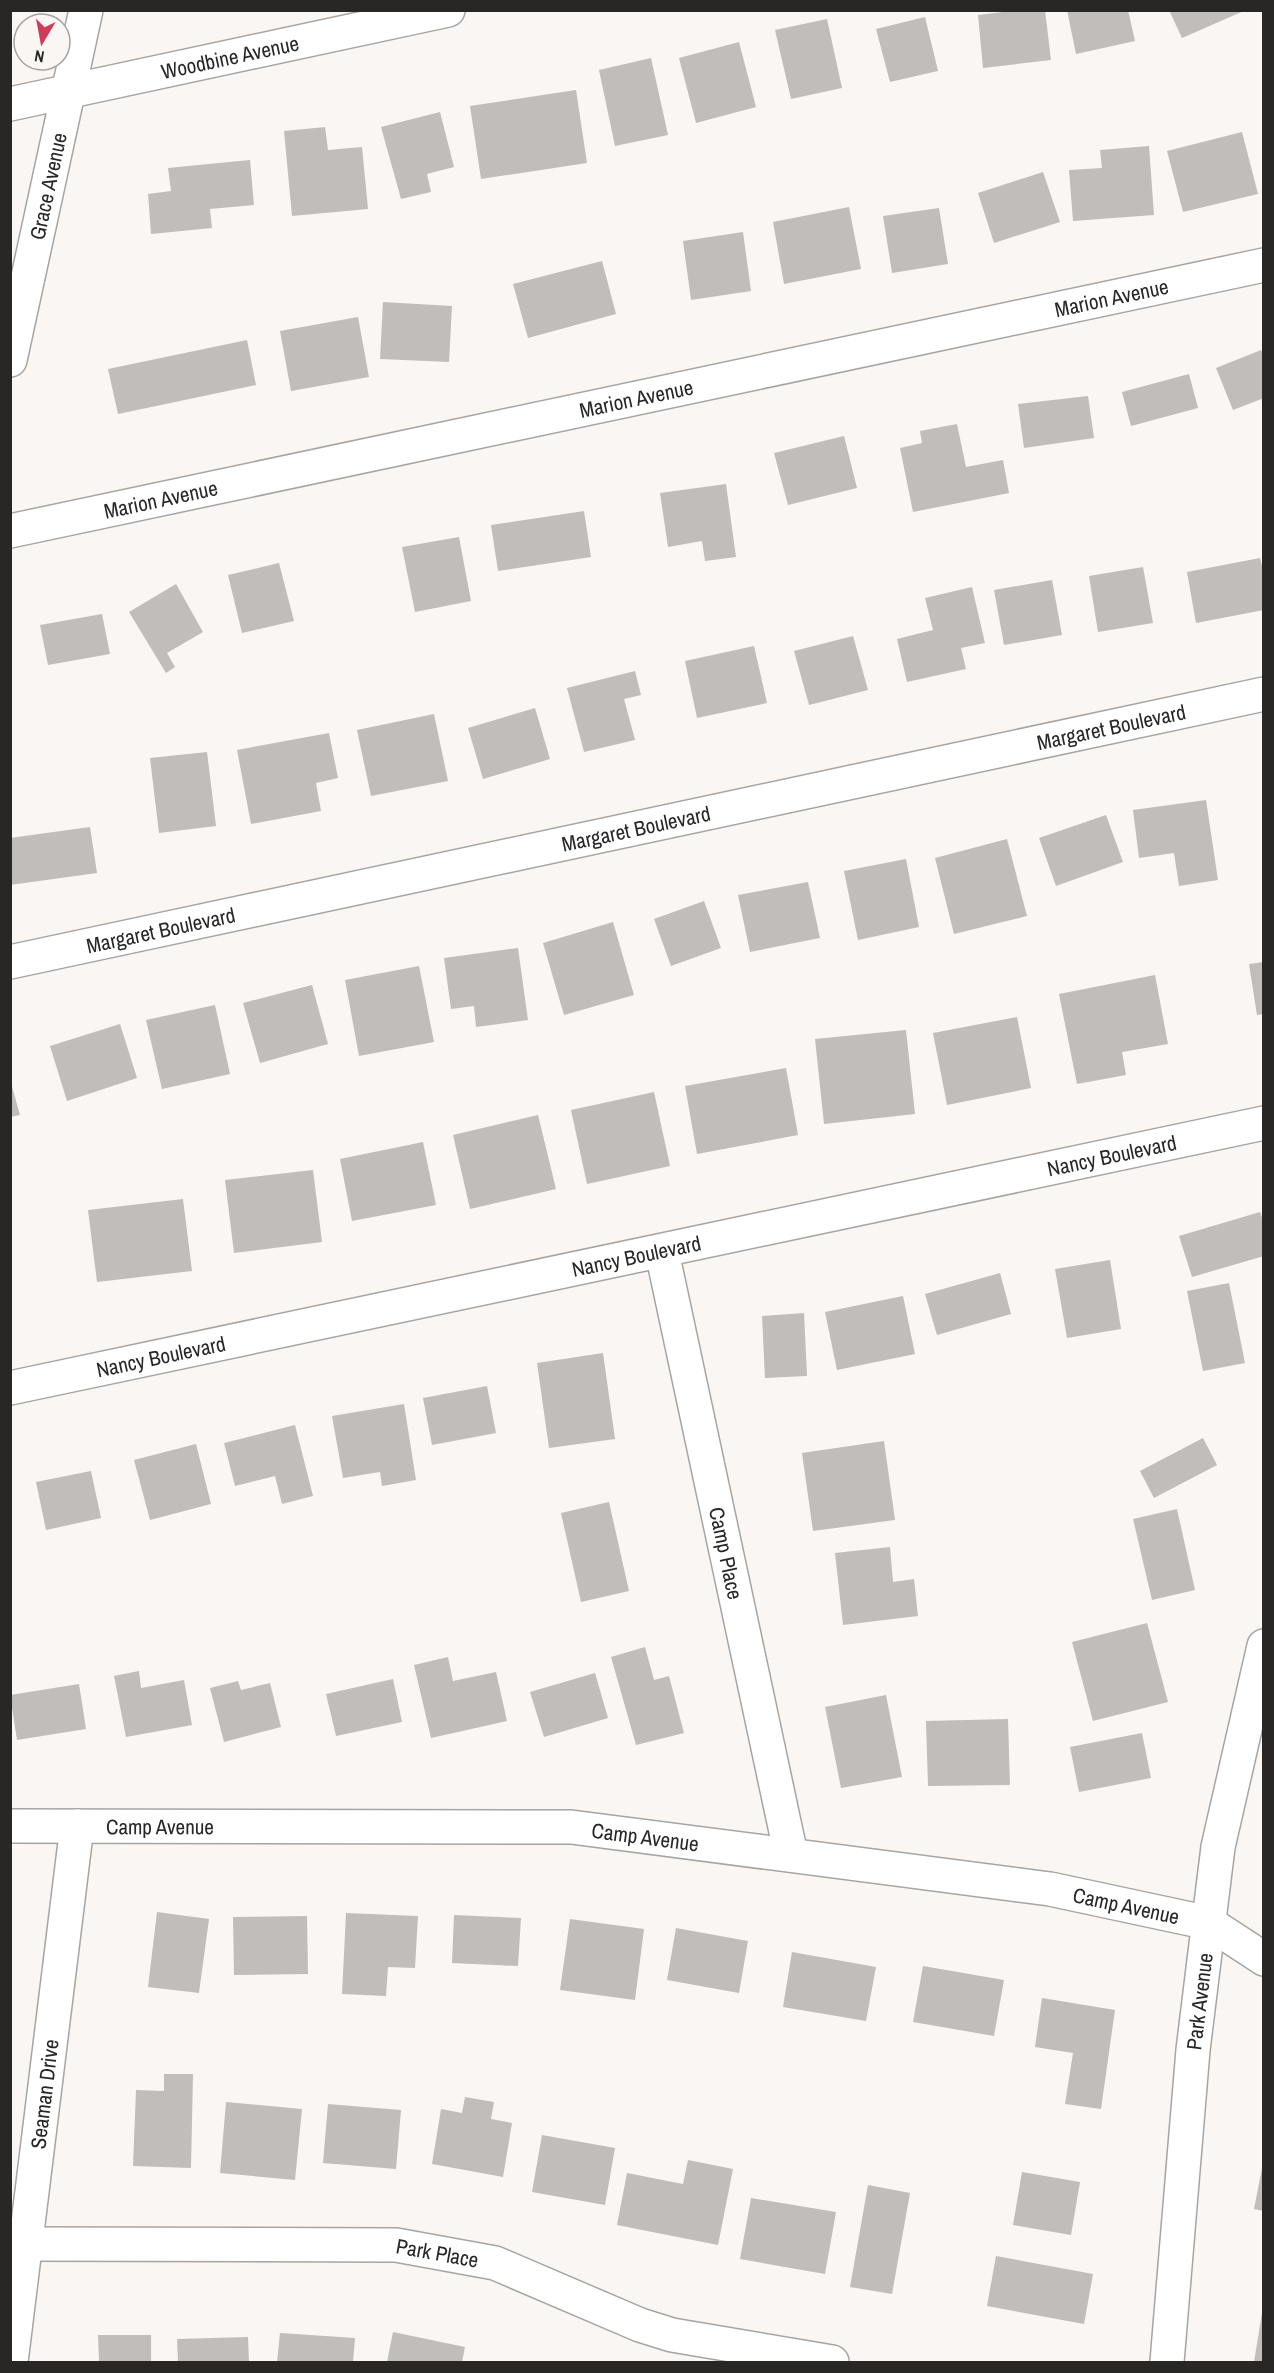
<svg xmlns="http://www.w3.org/2000/svg" width="1274" height="2373" viewBox="0 0 1274 2373" font-family="'Archivo Narrow',sans-serif">
<style>
.building{fill:#c0bdbb}
.lines{fill:none;stroke-linecap:round;stroke-linejoin:round}
.minor-casing{stroke:#a7a5a3;stroke-width:36}
.tertiary-casing{stroke:#a7a5a3;stroke-width:36}
.minor{stroke:#fff;stroke-width:33}
.tertiary{stroke:#fff;stroke-width:33}
.labels{text-anchor:middle;dominant-baseline:central;stroke-width:4.5;stroke-linejoin:round;paint-order:stroke}
.street-label{font-size:21px;fill:#282726;stroke:#f9f6f4}
</style>
<rect width="100%" height="100%" fill="#f9f6f4"/>
<g class="building">
<polygon points="1020,10 1045,10 1051,60 983,68 978,15"/>
<polygon points="1067,10 1128,10 1135,41 1076,54"/>
<polygon points="1169,10 1246,10 1182,38"/>
<polygon points="925,17 938,71 890,82 876,29"/>
<polygon points="827,19 842,88 791,99 775,30"/>
<polygon points="739,42 756,107 696,123 679,58"/>
<polygon points="651,58 668,135 615,146 599,70"/>
<polygon points="576,90 587,163 481,179 470,106"/>
<polygon points="440,112 454,167 427,174 431,192 401,199 381,127"/>
<polygon points="325,127 328,150 362,147 368,209 292,216 284,131"/>
<polygon points="1242,132 1258,194 1183,212 1167,151"/>
<polygon points="1149,146 1154,215 1073,221 1069,170 1102,168 1100,150"/>
<polygon points="250,160 254,205 210,209 212,228 151,234 148,194 171,191 168,168"/>
<polygon points="1043,172 1060,222 994,243 978,193"/>
<polygon points="849,207 861,269 784,284 773,222"/>
<polygon points="939,208 948,264 892,273 883,216"/>
<polygon points="743,232 751,291 691,300 683,241"/>
<polygon points="602,261 616,314 528,338 513,284"/>
<polygon points="383,302 452,306 449,362 380,359"/>
<polygon points="358,317 369,377 291,391 280,331"/>
<polygon points="247,340 256,385 118,414 108,369"/>
<polygon points="1261,350 1264,357 1264,398 1233,410 1216,368"/>
<polygon points="1189,374 1198,408 1131,426 1122,392"/>
<polygon points="1088,396 1094,438 1024,448 1018,404"/>
<polygon points="957,424 966,467 1003,460 1009,493 913,512 900,448 922,443 920,431"/>
<polygon points="844,436 857,488 788,505 774,453"/>
<polygon points="726,484 736,557 705,561 702,541 668,547 660,493"/>
<polygon points="584,511 591,557 498,571 491,525"/>
<polygon points="459,537 471,601 415,612 402,547"/>
<polygon points="1260,558 1264,574 1264,610 1196,623 1187,572"/>
<polygon points="279,563 294,621 242,633 228,575"/>
<polygon points="1143,567 1153,623 1098,632 1089,576"/>
<polygon points="1052,580 1062,635 1004,645 994,590"/>
<polygon points="176,584 203,632 167,653 175,667 166,673 129,612"/>
<polygon points="972,587 985,643 961,648 966,669 907,682 897,639 933,630 925,598"/>
<polygon points="102,614 110,654 48,665 40,625"/>
<polygon points="853,636 868,690 809,705 794,651"/>
<polygon points="754,646 767,703 697,718 685,661"/>
<polygon points="635,671 641,695 624,699 635,740 584,752 567,688"/>
<polygon points="535,708 550,759 483,779 468,728"/>
<polygon points="434,714 448,781 371,796 357,730"/>
<polygon points="329,733 338,778 316,783 321,811 251,824 237,750"/>
<polygon points="207,752 216,826 159,833 150,758"/>
<polygon points="1206,800 1218,880 1179,886 1174,853 1139,858 1133,810"/>
<polygon points="1106,815 1123,862 1056,886 1039,838"/>
<polygon points="90,827 97,873 10,885 10,838"/>
<polygon points="1007,839 1027,916 954,934 935,858"/>
<polygon points="906,859 919,927 858,940 844,871"/>
<polygon points="808,882 820,938 750,952 738,895"/>
<polygon points="704,901 721,948 671,966 654,919"/>
<polygon points="613,922 634,995 564,1015 543,943"/>
<polygon points="518,948 528,1020 476,1027 474,1006 451,1009 444,958"/>
<polygon points="1264,962 1264,1014 1257,1015 1249,964"/>
<polygon points="419,966 434,1042 359,1056 345,980"/>
<polygon points="1155,975 1168,1044 1122,1052 1126,1075 1077,1084 1059,994"/>
<polygon points="312,985 328,1044 260,1063 243,1003"/>
<polygon points="215,1005 230,1074 162,1089 146,1020"/>
<polygon points="1017,1017 1031,1088 947,1105 933,1033"/>
<polygon points="120,1024 137,1078 67,1101 50,1046"/>
<polygon points="906,1030 915,1114 824,1124 815,1039"/>
<polygon points="786,1068 798,1135 697,1154 685,1086"/>
<polygon points="11,1083 20,1115 10,1117 10,1084"/>
<polygon points="654,1092 670,1166 587,1184 571,1110"/>
<polygon points="538,1115 556,1189 470,1209 453,1135"/>
<polygon points="423,1142 436,1205 352,1221 340,1159"/>
<polygon points="313,1170 322,1242 234,1253 225,1180"/>
<polygon points="183,1199 192,1271 97,1282 88,1210"/>
<polygon points="1260,1212 1264,1223 1264,1256 1192,1277 1179,1236"/>
<polygon points="1110,1260 1121,1329 1067,1338 1055,1269"/>
<polygon points="1000,1273 1011,1314 937,1335 925,1294"/>
<polygon points="1229,1283 1245,1363 1203,1371 1187,1291"/>
<polygon points="903,1296 915,1354 837,1370 825,1312"/>
<polygon points="804,1313 807,1376 765,1378 762,1316"/>
<polygon points="603,1353 615,1439 549,1448 537,1363"/>
<polygon points="487,1386 496,1433 432,1445 423,1398"/>
<polygon points="404,1404 416,1480 382,1486 380,1472 343,1478 332,1416"/>
<polygon points="295,1425 313,1496 282,1504 275,1476 235,1486 224,1443"/>
<polygon points="1203,1438 1217,1465 1154,1498 1140,1471"/>
<polygon points="884,1441 895,1520 813,1531 802,1453"/>
<polygon points="196,1444 211,1504 150,1520 134,1460"/>
<polygon points="91,1471 101,1518 46,1530 36,1482"/>
<polygon points="609,1502 629,1591 581,1602 561,1513"/>
<polygon points="1177,1509 1195,1590 1152,1600 1133,1519"/>
<polygon points="890,1547 893,1582 914,1579 918,1616 843,1625 835,1553"/>
<polygon points="1147,1623 1168,1702 1093,1721 1072,1642"/>
<polygon points="645,1647 654,1680 669,1676 684,1733 636,1745 611,1657"/>
<polygon points="448,1657 453,1681 496,1672 507,1721 431,1738 414,1665"/>
<polygon points="139,1671 141,1688 184,1680 192,1725 126,1737 114,1676"/>
<polygon points="595,1673 608,1718 544,1737 530,1692"/>
<polygon points="393,1679 402,1722 336,1736 326,1694"/>
<polygon points="238,1681 241,1690 270,1683 281,1727 224,1742 210,1688"/>
<polygon points="79,1684 86,1729 17,1740 10,1695"/>
<polygon points="886,1695 902,1777 841,1788 825,1707"/>
<polygon points="1008,1719 1010,1785 928,1786 926,1721"/>
<polygon points="1142,1733 1151,1778 1079,1792 1070,1747"/>
<polygon points="157,1912 209,1919 199,1993 148,1987"/>
<polygon points="346,1913 418,1916 415,1968 388,1967 386,1996 342,1994"/>
<polygon points="454,1915 521,1918 518,1966 452,1963"/>
<polygon points="307,1916 308,1974 234,1975 233,1917"/>
<polygon points="570,1919 644,1929 635,2000 560,1990"/>
<polygon points="676,1928 748,1941 739,1993 667,1980"/>
<polygon points="792,1952 876,1967 866,2021 783,2007"/>
<polygon points="923,1966 1004,1980 994,2036 913,2022"/>
<polygon points="1042,1998 1115,2010 1101,2109 1065,2104 1073,2053 1035,2047"/>
<polygon points="164,2074 193,2074 191,2168 133,2166 136,2090 164,2091"/>
<polygon points="465,2097 494,2102 491,2119 512,2123 503,2177 432,2164 441,2109 462,2113"/>
<polygon points="226,2102 302,2109 295,2180 220,2173"/>
<polygon points="328,2104 401,2110 396,2169 323,2163"/>
<polygon points="542,2135 615,2148 605,2205 532,2192"/>
<polygon points="688,2160 733,2169 718,2245 617,2225 627,2173 683,2184"/>
<polygon points="1262,2168 1264,2168 1264,2211 1254,2209"/>
<polygon points="1022,2172 1080,2182 1071,2235 1013,2225"/>
<polygon points="868,2185 910,2193 892,2294 850,2287"/>
<polygon points="751,2198 836,2212 825,2274 740,2259"/>
<polygon points="996,2256 1093,2274 1084,2324 987,2306"/>
<polygon points="1262,2313 1264,2362 1254,2362"/>
<polygon points="393,2332 465,2347 462,2362 387,2362"/>
<polygon points="280,2333 355,2338 353,2362 277,2362"/>
<polygon points="98,2335 151,2335 151,2362 99,2362"/>
<polygon points="248,2337 249,2362 178,2362 177,2339"/>
</g>
<g class="lines">
<g class="minor-casing">
<g id="minor">
<path id="s1" d="M10,104L448,10"/>
<path id="s2" d="M10,360L86,10"/>
<path id="s3" d="M10,531L1264,265"/>
<path id="s4" d="M10,962L1264,694"/>
<path id="s5" d="M662,1252L791,1855"/>
<path id="s6" d="M10,1388L1264,1123"/>
<path id="s7" d="M26,2244L396,2245L495,2263L640,2325L672,2335L832,2362"/>
<path id="s8" d="M11,2362L77,1826"/>
<path id="s9" d="M1167,2362L1193,2050L1218,1847L1264,1646"/>
</g>
</g>
<g class="tertiary-casing">
<g id="tertiary">
<path id="s10" d="M10,1826L571,1827L1050,1889L1209,1923L1264,1959"/>
</g>
</g>
<use href="#minor" class="minor"/>
<use href="#tertiary" class="tertiary"/>
</g>
<g class="labels">
<g class="street-label">
<text stroke="none"><textPath href="#s1" startOffset="225">Woodbine Avenue</textPath></text>
<text stroke="none"><textPath href="#s2" startOffset="178">Grace Avenue</textPath></text>
<text stroke="none"><textPath href="#s3" startOffset="1126">Marion Avenue</textPath></text>
<text stroke="none"><textPath href="#s3" startOffset="640">Marion Avenue</textPath></text>
<text stroke="none"><textPath href="#s3" startOffset="154">Marion Avenue</textPath></text>
<text stroke="none"><textPath href="#s4" startOffset="1126">Margaret Boulevard</textPath></text>
<text stroke="none"><textPath href="#s4" startOffset="640">Margaret Boulevard</textPath></text>
<text stroke="none"><textPath href="#s4" startOffset="154">Margaret Boulevard</textPath></text>
<text stroke="none"><textPath href="#s6" startOffset="1126">Nancy Boulevard</textPath></text>
<text stroke="none"><textPath href="#s6" startOffset="640">Nancy Boulevard</textPath></text>
<text stroke="none"><textPath href="#s6" startOffset="154">Nancy Boulevard</textPath></text>
<text stroke="none"><textPath href="#s5" startOffset="308">Camp Place</textPath></text>
<text stroke="none"><textPath href="#s10" startOffset="150">Camp Avenue</textPath></text>
<text stroke="none"><textPath href="#s10" startOffset="636">Camp Avenue</textPath></text>
<text stroke="none"><textPath href="#s10" startOffset="1122">Camp Avenue</textPath></text>
<text stroke="none"><textPath href="#s9" startOffset="362">Park Avenue</textPath></text>
<text stroke="none"><textPath href="#s8" startOffset="270">Seaman Drive</textPath></text>
<text stroke="none"><textPath href="#s7" startOffset="412">Park Place</textPath></text>
</g>
</g>
<rect width="1274" height="2373" fill="none" stroke="#282726" stroke-width="24"/>
<g transform="translate(42 42) rotate(190)"><circle r="28" fill="#f9f6f4" stroke="#a5a3a2" stroke-width="1.5"/>
<path d="M0-4.5L10 22L0 15L-10 22Z" fill="#cd3d5b"/>
<text y="-9" font-size="16" font-weight="bold" text-anchor="middle" fill="#282726">N</text>
</g>
</svg>
